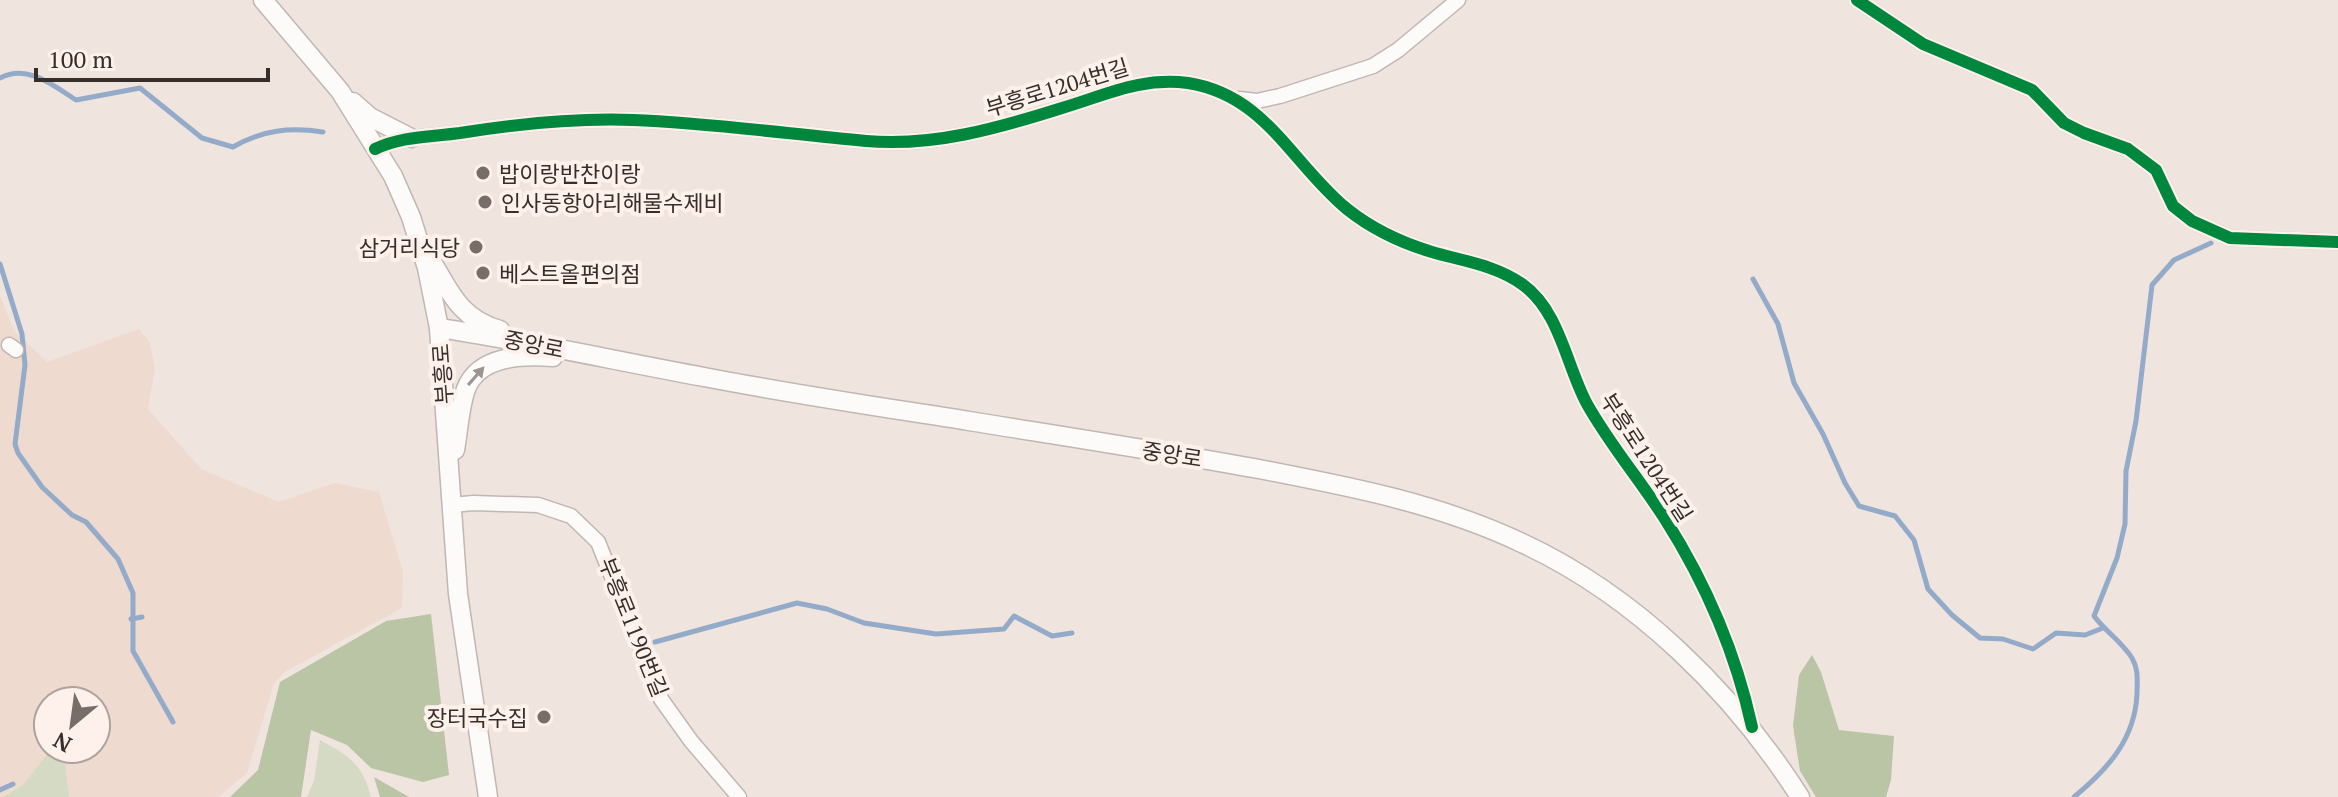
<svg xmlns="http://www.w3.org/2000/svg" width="2338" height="797" viewBox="0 0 2338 797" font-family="'PT Serif','Noto Sans KR',serif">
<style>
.built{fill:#eedacf;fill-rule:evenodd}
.green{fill:#d4dac4}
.forest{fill:#bac5a5}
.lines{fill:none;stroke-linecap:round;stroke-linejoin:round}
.stream{stroke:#93abc8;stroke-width:5}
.minor-casing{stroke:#c0b7b3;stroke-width:17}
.secondary-casing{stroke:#c0b7b3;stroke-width:21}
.minor{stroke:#fdfbfa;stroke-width:14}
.secondary{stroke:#fdfbfa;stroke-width:18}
.cycleway-casing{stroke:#fef0ea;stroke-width:17}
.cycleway{stroke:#00873e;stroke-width:12}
.oneway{fill:#9a9492}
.poi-dot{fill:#776e69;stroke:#fef0ea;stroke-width:3}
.labels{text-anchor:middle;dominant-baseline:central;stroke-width:8;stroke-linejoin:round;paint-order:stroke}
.street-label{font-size:22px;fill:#362e2a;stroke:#fef0ea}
.poi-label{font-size:22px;fill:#362e2a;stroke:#fef0ea;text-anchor:start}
</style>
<rect width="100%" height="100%" fill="#efe4de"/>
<path class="built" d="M0,296L14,331L47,362L139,329L150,343L155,368L148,409L201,469L279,502L335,483L379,492L403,572L402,608L286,671L274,683L247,773L218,797H0ZM48,701H96V749H48Z"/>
<g class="green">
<path d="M320,740C350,756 362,764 371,797H307L314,781Z"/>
<polygon points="49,752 65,765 69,797 3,797 23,785"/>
</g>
<g class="forest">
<polygon points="431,614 449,775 423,782 371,768 347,745 311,730 301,797 230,797 258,770 280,682 386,621"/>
<polygon points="1812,655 1821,672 1839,730 1894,736 1891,780 1886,797 1816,797 1800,771 1793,726 1799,675"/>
<polygon points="374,777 409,797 380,797"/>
</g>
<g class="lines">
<g class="stream">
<path d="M0,78C27,63 54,86 76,100L140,88L202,138L233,147C262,130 290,127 323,132"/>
<polyline points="0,264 22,334 25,365 15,444 18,453 42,487 72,515 86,522 118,559 133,593 133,651 173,722"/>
<polyline points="1753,279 1778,324 1794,383 1823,434 1845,483 1859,506 1895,516 1914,540 1928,589 1952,615 1980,638 2003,639 2033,649 2056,633 2085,635 2103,628"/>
<polyline points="131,619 142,617"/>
<polyline points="655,642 797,603 827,609 864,623 936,634 1004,629 1014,616 1052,636 1072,633"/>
<polyline points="0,790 13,784"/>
<path d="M2074,797C2108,769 2135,739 2137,694C2137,681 2139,670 2132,658C2122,642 2105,631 2094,616L2117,558L2125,524L2126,471L2136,421L2152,285L2174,260L2211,243"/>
</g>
<g class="minor-casing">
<g id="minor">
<polyline points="1857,0 1923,44 2032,90 2064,123 2084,133 2128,149 2156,170 2173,206 2192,221 2230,238 2338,242"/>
<polyline points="1239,99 1257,101 1280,96 1373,66 1398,50 1458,0"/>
<path d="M375,149C402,136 431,137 460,133C516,124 575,118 633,120C711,123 788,134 866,141C933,147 999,128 1062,108C1106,95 1141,77 1188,83C1266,95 1292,164 1347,209C1372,229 1402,243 1432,252C1463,261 1495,265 1522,284C1560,311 1566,365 1587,404C1610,445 1640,480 1665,519C1705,582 1736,654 1752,727"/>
<polyline points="9,345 16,350"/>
<polyline points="453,505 473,503 538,505 571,516 598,542 661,699 691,741 739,797"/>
</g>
</g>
<g class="secondary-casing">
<g id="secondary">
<polyline points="263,0 340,91 393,176 411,217 427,268 439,328 458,594 488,797"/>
<polyline points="353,102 370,117 411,138"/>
<path d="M431,260C450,292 460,319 500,330"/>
<path d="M439,328C528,341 616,361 704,377C792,394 881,407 969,421C1068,437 1166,452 1264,470C1352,487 1440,504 1522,543C1636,596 1733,692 1800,797"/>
<path d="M455,450C458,433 460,405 466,389C479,355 523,355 553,357"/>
</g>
</g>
<use href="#minor" class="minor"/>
<use href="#secondary" class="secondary"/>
<g class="cycleway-casing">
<g id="cycleway">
<polyline points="1857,0 1923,44 2032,90 2064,123 2084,133 2128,149 2156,170 2173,206 2192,221 2230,238 2338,242"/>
<path d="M375,149C402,136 431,137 460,133C516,124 575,118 633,120C711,123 788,134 866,141C933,147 999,128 1062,108C1106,95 1141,77 1188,83C1266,95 1292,164 1347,209C1372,229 1402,243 1432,252C1463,261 1495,265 1522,284C1560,311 1566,365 1587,404C1610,445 1640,480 1665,519C1705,582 1736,654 1752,727"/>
</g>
</g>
<use href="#cycleway" class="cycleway"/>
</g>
<defs><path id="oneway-solid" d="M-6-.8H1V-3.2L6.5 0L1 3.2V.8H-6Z" transform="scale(2)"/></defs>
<use class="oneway" href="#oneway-solid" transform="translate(476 376) rotate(-49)"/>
<g class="poi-dot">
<circle cx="483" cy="173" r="8"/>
<circle cx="485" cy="202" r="8"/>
<circle cx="476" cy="247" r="8"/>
<circle cx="483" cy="273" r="8"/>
<circle cx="544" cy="717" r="8"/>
</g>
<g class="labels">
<g class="street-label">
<text transform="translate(1057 87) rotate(-17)">부흥로1204번길</text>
<text transform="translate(534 344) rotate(11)">중앙로</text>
<text transform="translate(442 374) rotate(-94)">부흥로</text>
<text transform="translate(1172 454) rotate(9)">중앙로</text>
<text transform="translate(1647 457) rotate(57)">부흥로1204번길</text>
<text transform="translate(634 627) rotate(68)">부흥로1190번길</text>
</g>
<g class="poi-label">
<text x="499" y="173">밥이랑반찬이랑</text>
<text x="501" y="202">인사동항아리해물수제비</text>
<text x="460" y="247" text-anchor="end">삼거리식당</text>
<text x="499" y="273">베스트올편의점</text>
<text x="528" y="717" text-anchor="end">장터국수집</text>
</g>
</g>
<g transform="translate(72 725) rotate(209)"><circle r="38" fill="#fef0ea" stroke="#aea29d" stroke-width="2"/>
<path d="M0-6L14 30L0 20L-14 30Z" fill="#776e69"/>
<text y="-12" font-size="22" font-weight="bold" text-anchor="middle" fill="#362e2a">N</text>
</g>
<path d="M36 68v12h232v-12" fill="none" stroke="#362e2a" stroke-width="4"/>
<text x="48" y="68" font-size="24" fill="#362e2a" stroke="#fef0ea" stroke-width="6" paint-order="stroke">100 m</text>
</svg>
